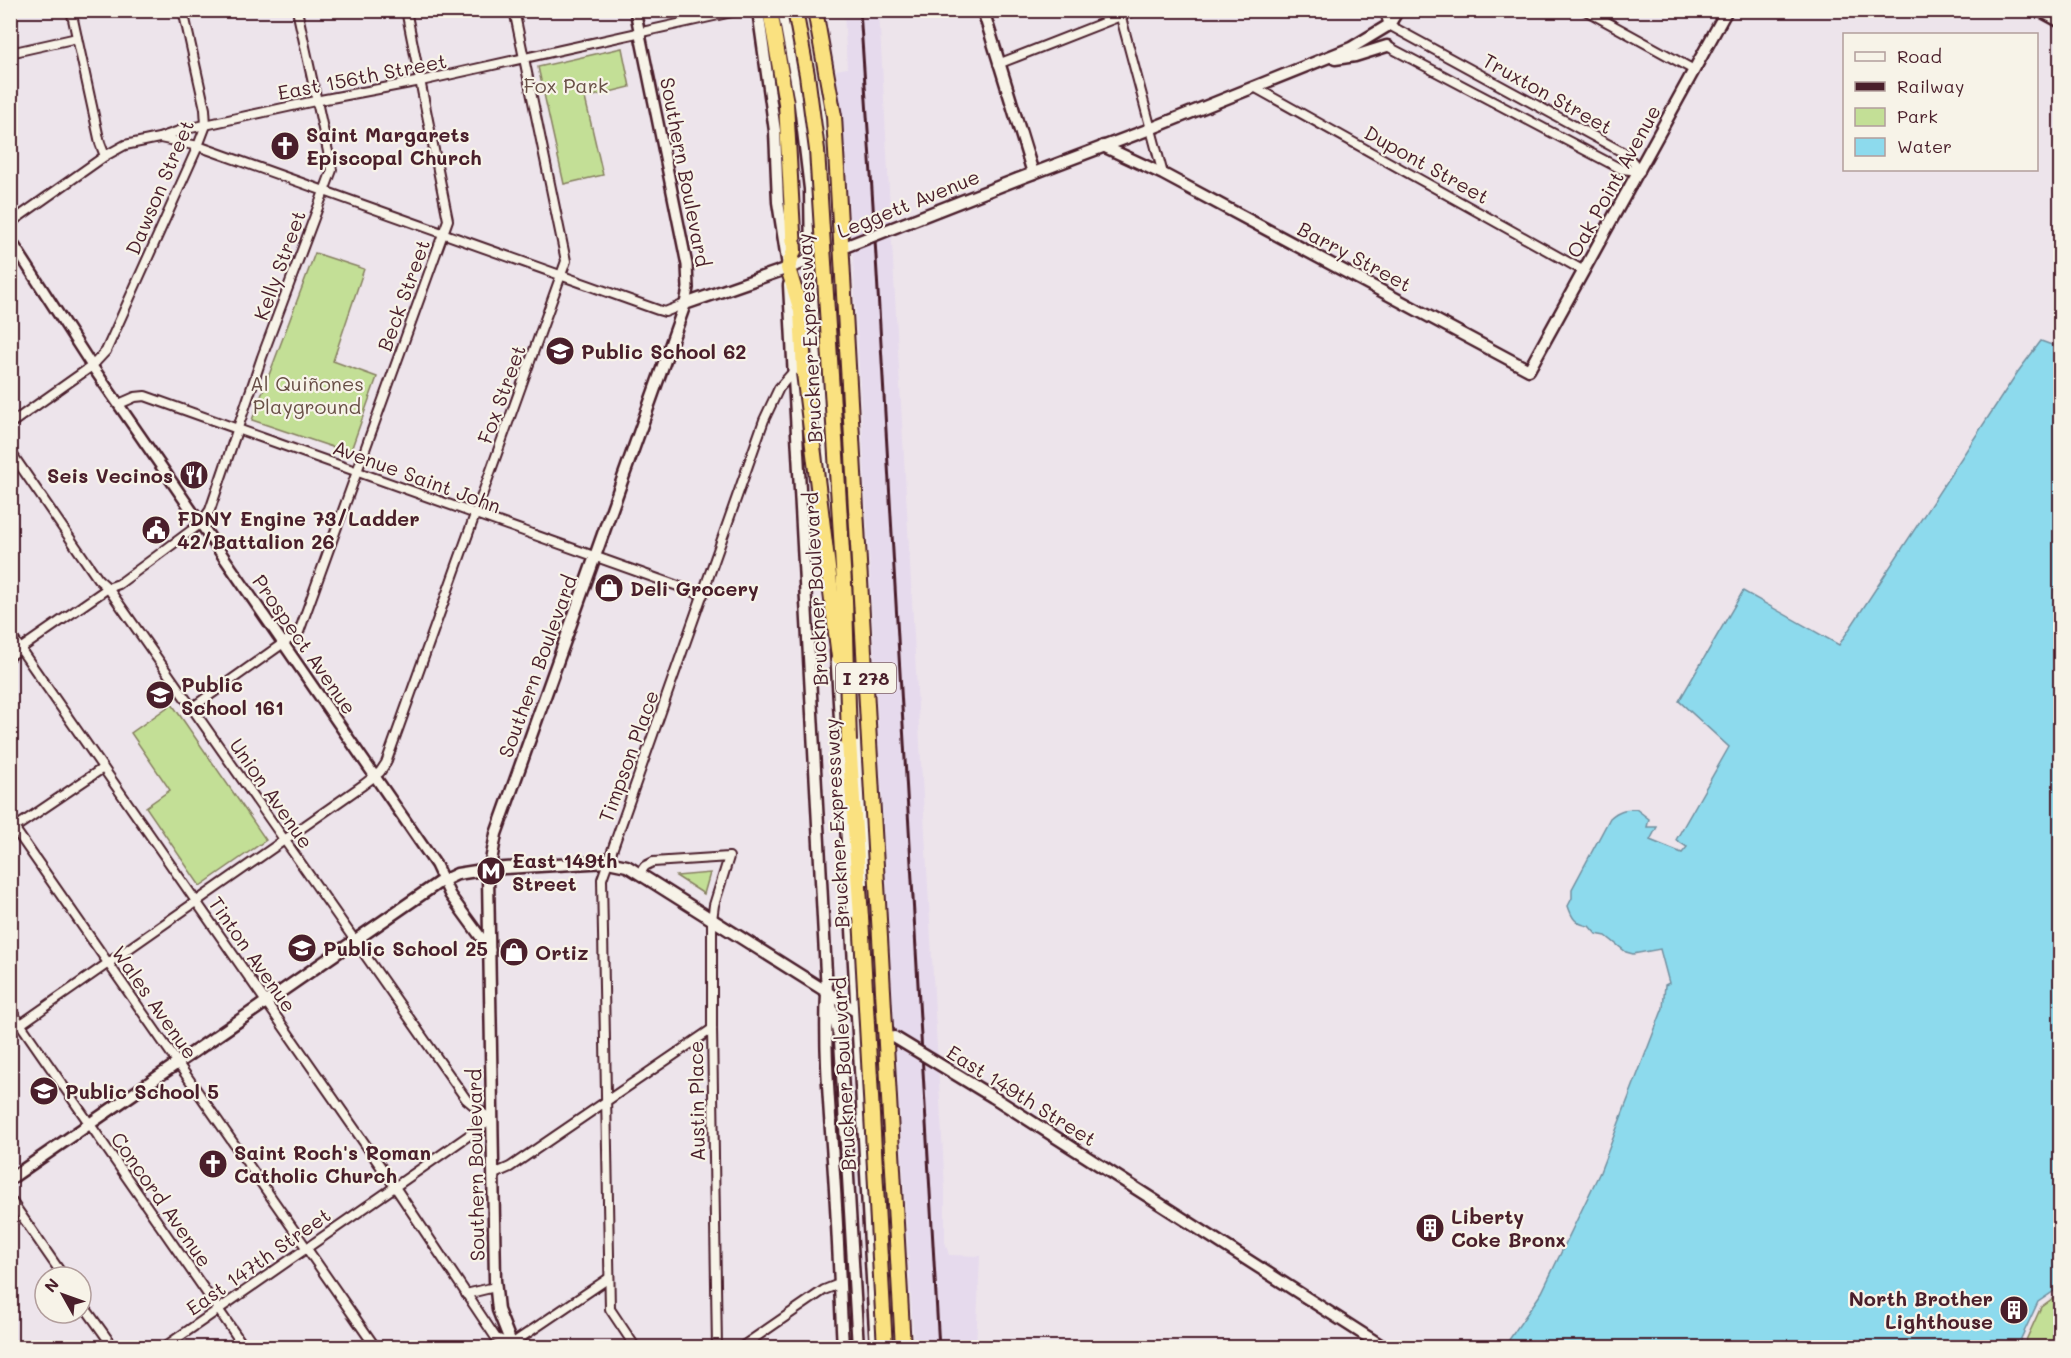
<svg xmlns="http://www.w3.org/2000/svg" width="2071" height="1358" viewBox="0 0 2071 1358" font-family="Mali,sans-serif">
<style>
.built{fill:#e6daed}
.green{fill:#c3df96;stroke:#867f60;stroke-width:1.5}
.water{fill:#8ddaed;stroke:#728f9f;stroke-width:1.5}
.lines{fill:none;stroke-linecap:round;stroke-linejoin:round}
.minor-casing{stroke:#4a1f2b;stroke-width:12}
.tertiary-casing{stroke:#4a1f2b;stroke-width:14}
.secondary-casing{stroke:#4a1f2b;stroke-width:15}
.motorway-casing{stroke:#4a1f2b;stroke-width:18}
.minor{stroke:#f7f3e8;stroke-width:8}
.tertiary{stroke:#f7f3e8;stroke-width:9}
.secondary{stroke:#f7f3e8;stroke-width:10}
.motorway{stroke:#fae180;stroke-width:14}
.rail{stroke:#4a1f2b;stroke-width:3}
.secondary-bridge-casing{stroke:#4a1f2b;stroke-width:15;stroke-linecap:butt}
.motorway-bridge-casing{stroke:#4a1f2b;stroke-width:18;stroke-linecap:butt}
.secondary-bridge{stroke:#f7f3e8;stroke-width:10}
.motorway-bridge{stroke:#fae180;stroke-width:14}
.labels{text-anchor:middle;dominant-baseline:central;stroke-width:4.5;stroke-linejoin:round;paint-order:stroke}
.shield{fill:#f7f3e8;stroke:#7e5f64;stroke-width:1.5}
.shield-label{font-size:18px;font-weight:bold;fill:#4a1f2b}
.street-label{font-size:20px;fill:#4a1f2b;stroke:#f7f3e8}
.park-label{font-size:20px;fill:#684f46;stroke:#f7f3e8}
.poi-label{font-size:20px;font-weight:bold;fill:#4a1f2b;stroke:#f7f3e8;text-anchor:start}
</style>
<rect width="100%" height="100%" fill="#ede4eb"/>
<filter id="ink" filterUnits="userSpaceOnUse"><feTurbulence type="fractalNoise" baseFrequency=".0167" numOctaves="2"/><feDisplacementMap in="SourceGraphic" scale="12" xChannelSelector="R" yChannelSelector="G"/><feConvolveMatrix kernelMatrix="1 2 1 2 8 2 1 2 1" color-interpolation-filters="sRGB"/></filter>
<g filter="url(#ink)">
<polygon class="built" points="844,11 879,11 945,1190 945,1242 949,1255 980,1256 976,1347 914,1347 894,1021 854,275 845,150 836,70 847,68"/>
<g class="green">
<polygon points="622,48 630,87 585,98 603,175 564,184 538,67"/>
<polygon points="315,253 364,269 333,361 377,377 350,453 252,420"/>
<polygon points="172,704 266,840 200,886 146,807 170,790 131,733"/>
<polygon points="710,873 704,894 676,876"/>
<polygon points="2060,1293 2060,1347 2023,1347 2041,1307"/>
</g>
<path class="water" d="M2041,341L2060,348V1287L2038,1302L2017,1347H1504L1542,1292L1600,1172L1663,1008L1665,985L1669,983L1660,949L1633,954L1626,952L1606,936L1596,934L1589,926C1575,924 1572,918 1568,906L1572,898V889L1610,818C1619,810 1625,809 1636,809L1649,819L1647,827H1657L1650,840L1682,853L1687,847L1676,840L1729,747L1679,701L1743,591L1839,645L2017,373Z"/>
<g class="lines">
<g class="minor-casing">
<g id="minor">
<polyline points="71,10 100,143 105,156"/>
<polyline points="1119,10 1163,174"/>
<polyline points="1384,10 1389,25 1626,154 1640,171"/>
<polyline points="1585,10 1694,70"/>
<polyline points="1387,46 1621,169 1640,171"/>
<polyline points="10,53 77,38"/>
<polyline points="998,64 1136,10"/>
<polyline points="1254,87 1584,271"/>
<polyline points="160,138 198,146 658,310 665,312 685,304"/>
<polyline points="10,223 105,156 125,145 159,138 182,130 315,101 421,81 741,10"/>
<polyline points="119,404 135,397 145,396 703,595"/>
<polyline points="10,424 92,366 106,351 198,146 206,125 205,109 183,10"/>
<polyline points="10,451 98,579 108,588 466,1099 491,1120 163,1348"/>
<polyline points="10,634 395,1187 496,1338 511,1344"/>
<polyline points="10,656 108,588 119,584 200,524 210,510 262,357 332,170 297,10"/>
<polyline points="193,707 299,632 448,220 406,10"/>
<polyline points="10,822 376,1348"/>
<polyline points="10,831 103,768"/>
<polyline points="639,874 645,866 653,862 729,857 714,905 712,920 712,1029 717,1348"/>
<polyline points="10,1009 245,1348"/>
<polyline points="21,1024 363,785 380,772 386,763 566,261 514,10"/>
<polyline points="494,1174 510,1167 712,1029"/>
<polyline points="10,1199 64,1277"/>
<polyline points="466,1294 495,1287"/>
<polyline points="81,1302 114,1348"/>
<polyline points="507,1347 609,1278"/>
<polyline points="636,1348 610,1309 602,879 764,420 779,388 794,371"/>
<polyline points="740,1348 824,1290 839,1284"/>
</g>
</g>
<g class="tertiary-casing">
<g id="tertiary">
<polyline points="635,10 687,265 688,288 685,304"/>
<polyline points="2038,10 2060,22"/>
<polyline points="10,239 92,366 436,865 450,895 490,950"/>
</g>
</g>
<g class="secondary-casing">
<g id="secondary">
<polyline points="758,10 775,131 778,202 788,266"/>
<polyline points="783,10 799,97 810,189 811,260 830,535"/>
<polyline points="805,10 824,123 833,252 841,408 853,573 865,880"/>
<polyline points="983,10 1033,173"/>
<polyline points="1335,59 1355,56 1387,46"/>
<polyline points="1103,146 1163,174 1529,370 1727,10"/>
<polyline points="1018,179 1150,129 1351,48 1389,25 1398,10"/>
<path d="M789,285L827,992C824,1053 830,1113 834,1174C838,1232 840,1290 843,1348"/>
<polyline points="836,650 876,1348"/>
<polyline points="830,1001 840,1040 858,1348"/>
<polyline points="993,1097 1385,1348"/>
<polyline points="879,1115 894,1348"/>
<polyline points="10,1179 438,883 457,874 489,869 608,862 627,866 827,992 889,1033"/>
<polyline points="513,1348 498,1310 495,1280 488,877 496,834 685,304 817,258"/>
</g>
</g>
<g class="motorway-casing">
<g id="motorway">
<polyline points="770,10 786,103 794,251 788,268 801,311 804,373"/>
<polyline points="849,742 861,917"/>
</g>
</g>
<use href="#minor" class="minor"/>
<use href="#tertiary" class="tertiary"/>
<use href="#secondary" class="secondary"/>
<use href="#motorway" class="motorway"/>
<polyline class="rail" points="860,10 873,205 939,1348"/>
<g class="secondary-bridge-casing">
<g id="secondary-bridge">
<polyline points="847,246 1018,179"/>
<polyline points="894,1037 993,1097"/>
</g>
</g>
<g class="motorway-bridge-casing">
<g id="motorway-bridge">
<polyline points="795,10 807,75 817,150 845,600 849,742"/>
<polyline points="815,10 834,116 903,1348"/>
<polyline points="804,373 839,657"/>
<polyline points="861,917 885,1348"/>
</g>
</g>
<use href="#secondary-bridge" class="secondary-bridge"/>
<use href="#motorway-bridge" class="motorway-bridge"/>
</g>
</g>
<defs>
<g id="church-disc" transform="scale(1.5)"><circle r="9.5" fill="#4a1f2b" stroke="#f7f3e8"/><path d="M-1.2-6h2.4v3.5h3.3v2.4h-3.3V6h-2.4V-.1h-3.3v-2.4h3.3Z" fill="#fff"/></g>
<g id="school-disc" transform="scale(1.5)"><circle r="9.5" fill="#4a1f2b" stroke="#f7f3e8"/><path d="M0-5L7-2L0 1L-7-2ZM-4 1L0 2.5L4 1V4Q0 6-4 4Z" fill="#fff"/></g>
<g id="restaurant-disc" transform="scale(1.5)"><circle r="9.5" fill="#4a1f2b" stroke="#f7f3e8"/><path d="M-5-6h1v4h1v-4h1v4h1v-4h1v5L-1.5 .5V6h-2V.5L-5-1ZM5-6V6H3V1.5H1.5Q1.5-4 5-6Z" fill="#fff"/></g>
<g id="civic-disc" transform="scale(1.5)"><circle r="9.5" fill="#4a1f2b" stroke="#f7f3e8"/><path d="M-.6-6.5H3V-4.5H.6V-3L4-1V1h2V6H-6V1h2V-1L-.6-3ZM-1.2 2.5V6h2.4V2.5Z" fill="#fff"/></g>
<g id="shop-disc" transform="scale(1.5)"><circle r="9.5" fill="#4a1f2b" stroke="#f7f3e8"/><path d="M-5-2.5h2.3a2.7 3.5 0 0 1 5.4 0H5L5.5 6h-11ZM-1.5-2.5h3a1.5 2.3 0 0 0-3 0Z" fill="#fff"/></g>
<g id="metro-disc" transform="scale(1.5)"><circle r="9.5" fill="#4a1f2b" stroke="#f7f3e8"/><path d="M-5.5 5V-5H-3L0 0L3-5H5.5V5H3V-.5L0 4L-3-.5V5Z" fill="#fff"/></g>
<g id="building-disc" transform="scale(1.5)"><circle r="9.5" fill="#4a1f2b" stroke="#f7f3e8"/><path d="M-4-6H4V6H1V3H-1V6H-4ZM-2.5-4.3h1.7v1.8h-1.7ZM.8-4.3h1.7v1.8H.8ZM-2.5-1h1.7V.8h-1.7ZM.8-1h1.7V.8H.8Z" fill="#fff"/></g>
</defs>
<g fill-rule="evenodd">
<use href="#church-disc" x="285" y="146"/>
<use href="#school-disc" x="560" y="351"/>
<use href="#restaurant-disc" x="194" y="475"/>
<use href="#civic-disc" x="156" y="530"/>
<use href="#shop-disc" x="609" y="588"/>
<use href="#school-disc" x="160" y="695"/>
<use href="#metro-disc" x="491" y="871"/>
<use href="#school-disc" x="302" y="948"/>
<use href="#shop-disc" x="514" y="952"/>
<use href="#school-disc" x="44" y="1091"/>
<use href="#church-disc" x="213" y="1164"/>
<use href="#building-disc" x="1430" y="1228"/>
<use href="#building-disc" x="2014" y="1310"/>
</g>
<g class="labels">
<rect class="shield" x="836" y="663" width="60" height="30" rx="4.5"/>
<g class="shield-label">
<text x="866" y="678">I 278</text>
</g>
<g class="street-label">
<text transform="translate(362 76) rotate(-11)">East 156th Street</text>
<text transform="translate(1548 93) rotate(29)">Truxton Street</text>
<text transform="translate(1427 164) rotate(29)">Dupont Street</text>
<text transform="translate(686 172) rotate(79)">Southern Boulevard</text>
<text transform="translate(1613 181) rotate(-61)">Oak Point Avenue</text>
<text transform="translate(159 187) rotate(-67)">Dawson Street</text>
<text transform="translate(908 203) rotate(-22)">Leggett Avenue</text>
<text transform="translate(1355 256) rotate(28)">Barry Street</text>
<text transform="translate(279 265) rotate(-70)">Kelly Street</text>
<text transform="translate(403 295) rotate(-70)">Beck Street</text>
<text transform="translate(809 338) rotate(-93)">Bruckner Expressway</text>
<text transform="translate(501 394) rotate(-70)">Fox Street</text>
<text transform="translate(417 476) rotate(20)">Avenue Saint John</text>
<text transform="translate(815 589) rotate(-93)">Bruckner Boulevard</text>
<text transform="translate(305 644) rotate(55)">Prospect Avenue</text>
<text transform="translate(537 666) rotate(-70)">Southern Boulevard</text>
<text transform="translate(628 756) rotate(-70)">Timpson Place</text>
<text transform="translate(272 793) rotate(55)">Union Avenue</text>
<text transform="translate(836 823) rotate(-93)">Bruckner Expressway</text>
<text transform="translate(253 954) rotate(55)">Tinton Avenue</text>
<text transform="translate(155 1002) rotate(55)">Wales Avenue</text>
<text transform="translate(843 1074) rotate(-93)">Bruckner Boulevard</text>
<text transform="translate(1022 1095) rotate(32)">East 149th Street</text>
<text transform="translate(696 1101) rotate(-91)">Austin Place</text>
<text transform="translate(475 1165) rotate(-91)">Southern Boulevard</text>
<text transform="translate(162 1199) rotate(55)">Concord Avenue</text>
<text transform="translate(258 1261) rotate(-35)">East 147th Street</text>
</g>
<g class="park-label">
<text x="566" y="85">Fox Park</text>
<text x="307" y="383">Al Quiñones<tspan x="307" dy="23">Playground</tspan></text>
</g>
<g class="poi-label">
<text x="306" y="134">Saint Margarets<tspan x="306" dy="23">Episcopal Church</tspan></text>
<text x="581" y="351">Public School 62</text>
<text x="173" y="475" text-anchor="end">Seis Vecinos</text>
<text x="177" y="518">FDNY Engine 73/Ladder<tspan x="177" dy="23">42/Battalion 26</tspan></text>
<text x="630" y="588">Deli Grocery</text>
<text x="181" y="684">Public<tspan x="181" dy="23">School 161</tspan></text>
<text x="512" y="860">East 149th<tspan x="512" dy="23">Street</tspan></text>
<text x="323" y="948">Public School 25</text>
<text x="535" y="952">Ortiz</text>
<text x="65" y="1091">Public School 5</text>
<text x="234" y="1152">Saint Roch's Roman<tspan x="234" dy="23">Catholic Church</tspan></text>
<text x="1451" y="1216">Liberty<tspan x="1451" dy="23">Coke Bronx</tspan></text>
<text x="1993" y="1298" text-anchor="end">North Brother<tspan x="1993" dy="23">Lighthouse</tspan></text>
</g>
</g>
<rect width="2071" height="1358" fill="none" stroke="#f7f3e8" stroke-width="36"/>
<rect x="18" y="18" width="2035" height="1322" fill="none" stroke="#4a1f2b" stroke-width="2" filter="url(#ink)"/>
<rect x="1843" y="33" width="195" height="138" fill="#f7f3e8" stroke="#b29e9c" stroke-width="1.5"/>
<rect x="1855" y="52" width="30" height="9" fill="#f7f3e8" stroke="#b29e9c" stroke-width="1.5"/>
<text x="1897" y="63" font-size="18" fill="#4a1f2b">Road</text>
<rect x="1855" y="82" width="30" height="9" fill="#4a1f2b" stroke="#b29e9c" stroke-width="1.5"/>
<text x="1897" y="93" font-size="18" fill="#4a1f2b">Railway</text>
<rect x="1855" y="108" width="30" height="18" fill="#c3df96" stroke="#b29e9c" stroke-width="1.5"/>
<text x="1897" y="123" font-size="18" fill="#4a1f2b">Park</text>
<rect x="1855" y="138" width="30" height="18" fill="#8ddaed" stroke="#b29e9c" stroke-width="1.5"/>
<text x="1897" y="153" font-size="18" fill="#4a1f2b">Water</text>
<g transform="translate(63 1295) rotate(310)"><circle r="28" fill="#f7f3e8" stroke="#b29e9c" stroke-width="1.5"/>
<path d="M0-4.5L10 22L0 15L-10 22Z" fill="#4a1f2b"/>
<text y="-9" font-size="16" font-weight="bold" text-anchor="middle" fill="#4a1f2b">N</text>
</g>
</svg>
